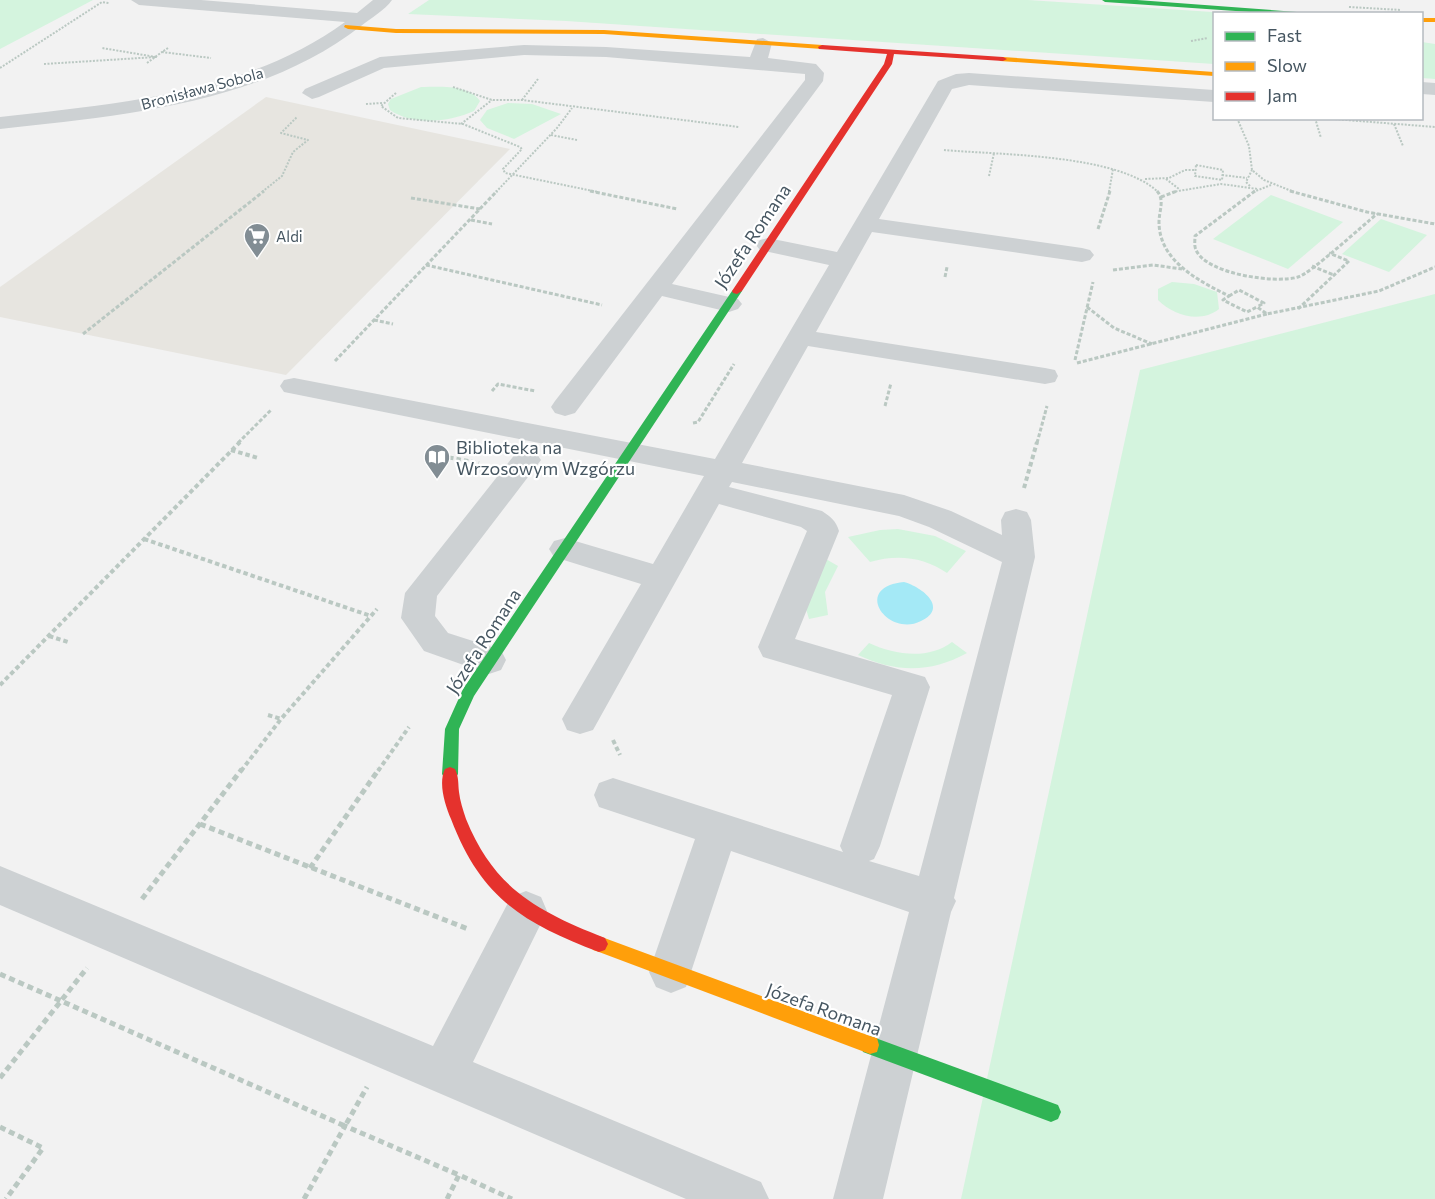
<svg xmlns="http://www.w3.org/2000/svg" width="1435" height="1199" viewBox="0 0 1435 1199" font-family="Commissioner,sans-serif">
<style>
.commercial{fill:#e7e5e0}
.green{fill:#d4f4de}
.water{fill:#a4e9f6}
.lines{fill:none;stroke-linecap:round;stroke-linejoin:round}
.path-far3{stroke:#bac8c2;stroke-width:2;stroke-dasharray:2 1.5;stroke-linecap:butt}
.path-far2{stroke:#bac8c2;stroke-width:3;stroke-dasharray:4 2;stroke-linecap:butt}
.path-far1{stroke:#bac8c2;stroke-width:4;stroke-dasharray:4.5 3;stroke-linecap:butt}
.path{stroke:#bac8c2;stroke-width:5;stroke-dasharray:6 4;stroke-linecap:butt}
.street{fill:#cdd1d3;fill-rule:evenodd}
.fast{fill:#30b455;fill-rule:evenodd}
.slow{fill:#ff9f0a;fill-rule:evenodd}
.jam{fill:#e5322d;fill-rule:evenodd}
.labels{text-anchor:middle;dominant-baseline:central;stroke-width:4.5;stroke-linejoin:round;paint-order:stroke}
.far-street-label{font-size:15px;fill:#465661;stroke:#fff}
.far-poi-label{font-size:15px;fill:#465661;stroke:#fff;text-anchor:start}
.street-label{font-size:18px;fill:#465661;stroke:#fff}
.poi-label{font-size:18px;fill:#465661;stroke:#fff;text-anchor:start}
</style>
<rect width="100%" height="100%" fill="#f2f2f2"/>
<polygon class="commercial" points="266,97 510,149 286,375 0,317 0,287"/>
<g class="green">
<polygon points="0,0 93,0 0,49"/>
<polygon points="429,0 1028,0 1228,13 1214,14 1214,64 566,21 408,14"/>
<polygon points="1422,42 1435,44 1435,79 1422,78"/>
<path d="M421,87C440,87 468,84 480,101L474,111C450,122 413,126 390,110L388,104L391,99Z"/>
<polygon points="508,103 532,104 561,114 514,139 487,128 480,120 487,110"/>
<polygon points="1271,195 1343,222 1288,269 1213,239"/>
<polygon points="1381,219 1427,235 1389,272 1342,254"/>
<path d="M1172,282L1194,284L1217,292L1219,309C1200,324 1173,315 1158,300V289Z"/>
<polygon points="1435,294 1435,1199 961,1199 1140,370"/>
<path d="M898,529L935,536L966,551L947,573C924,557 897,554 870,562L848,537L880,530Z"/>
<polygon points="824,558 838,566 825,592 828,615 809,619 806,609"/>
<path d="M952,642L967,653C931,673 896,673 858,655L869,643C895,655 928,660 952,642Z"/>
</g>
<path class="water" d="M904,582C922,587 949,608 921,621C888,638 851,587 904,582Z"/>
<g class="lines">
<g class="path-far3">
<polyline points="1349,7 1401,10"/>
<polyline points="1191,41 1208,38"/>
<polyline points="168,48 162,52 211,58"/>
<polyline points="147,63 162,52"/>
<polyline points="44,64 156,57 102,48"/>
<polyline points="0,68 102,2 109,3"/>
<polyline points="453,87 492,100 522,100 739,127"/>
<polyline points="396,93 381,106 398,118 463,124 520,147 522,149 503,169 505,173 598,192"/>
<polyline points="522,100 538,79"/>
<polyline points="366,104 382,103"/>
<polyline points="1237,118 1249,146 1252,170 1264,180 1294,192"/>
<polyline points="1315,118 1321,138"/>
<polyline points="1321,118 1435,127"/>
<polyline points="461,124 492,100"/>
<polyline points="1394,124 1403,146"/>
<polyline points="551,135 577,140"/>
<path d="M944,150C1000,155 1118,154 1158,192"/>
<polygon points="1196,165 1223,170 1222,180 1195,176"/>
<polyline points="1222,175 1247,178"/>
<polyline points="989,176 994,153"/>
<polyline points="1145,179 1169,178 1185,170 1196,170"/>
<polyline points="1166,179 1179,189"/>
<polyline points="1250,186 1246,182 1252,170"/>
<polyline points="262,192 282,176 293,152 308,140 281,133 297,117"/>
<polyline points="496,192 557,128 572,108"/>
<polyline points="1109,192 1113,169"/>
<polyline points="1172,192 1221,184 1258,189"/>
<polyline points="1253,192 1271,185"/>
</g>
<g class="path-far2">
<polyline points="590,191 677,209"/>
<path d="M1157,191C1165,200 1159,211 1159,222C1159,261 1199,281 1229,296L1223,300L1247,312L1257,307L1267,314L1379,291L1435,267"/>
<path d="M1255,191L1195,236C1195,240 1194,246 1196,250C1206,274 1276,284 1298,277C1310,274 1363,225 1377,214"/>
<polyline points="1290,191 1367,212 1435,224"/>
<polyline points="1161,197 1177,191"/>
<polyline points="411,198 480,209"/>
<polyline points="471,220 492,224"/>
<polyline points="1098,229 1110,191"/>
<polyline points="426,265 602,305"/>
<polyline points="1312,266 1334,275"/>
<polyline points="1113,270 1153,265 1182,269"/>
<polyline points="945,277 947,267"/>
<polyline points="1229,296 1239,290 1264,303 1257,307"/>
<polyline points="1087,307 1114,328 1152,344"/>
<polyline points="1298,309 1349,261 1329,253"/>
<polyline points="374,320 393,324"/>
<polyline points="83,334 264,191"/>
<polyline points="1075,360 1093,282"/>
<polyline points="335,361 497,191"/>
<polyline points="1077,363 1267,314"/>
<polyline points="492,391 498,384 535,391"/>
<polyline points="885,406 891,383"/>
<polyline points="693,423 698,422 734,364"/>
<polyline points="238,443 271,410"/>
<polyline points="1037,443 1047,406"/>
</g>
<g class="path-far1">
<polyline points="442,448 436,455 479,463"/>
<polyline points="231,450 258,458"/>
<polyline points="1024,488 1037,442"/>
<polyline points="144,539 371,616"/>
<polyline points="49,636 68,642"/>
<polyline points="0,685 240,442"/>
<polyline points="268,715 281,719"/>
<polyline points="613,740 620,755"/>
<polyline points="241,771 281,719 377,609"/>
<polyline points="378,771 409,727"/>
</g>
<g class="path">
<polyline points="200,824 468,929"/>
<polyline points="310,868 379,769"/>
<polyline points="142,899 242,769"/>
<polyline points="0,974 345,1126 367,1087"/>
<polyline points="0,1078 87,968"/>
<polyline points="0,1127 43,1148 6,1199"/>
<polyline points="304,1199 345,1126 459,1175"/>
<polyline points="447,1199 459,1175 512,1199"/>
</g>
<g class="street">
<path d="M131,0H201L357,13L373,0H392C385,10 371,18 361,26C261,104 121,116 0,129V117C116,104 247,94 345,22L139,5Z"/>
<polygon points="763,38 772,43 768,58 816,64 824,73 823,81 672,284 738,299 742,304 738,309 729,312 662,296 575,413 565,416 555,413 551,407 555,401 805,80 805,74 606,57 524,55 384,68 319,97 312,99 302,93 305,89 380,57 524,45 606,47 750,57 757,39"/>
<path d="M969,73L1214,90V102L969,85L952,89L879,219L1082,248L1090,250L1094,255L1090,260L1082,262L872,232L816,332L1045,368L1055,370L1058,376L1055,382L1045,384L808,346L742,463L904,495L951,511L1002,535L1001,520L1005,512L1016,509L1027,512L1031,520L1035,557L954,898L956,901L951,912L883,1199H833L909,912L731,851L686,987L671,993L656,987L649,972L695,839L599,807L594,795L599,783L613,778L843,852L840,846L892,695L763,657L758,647L807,531L801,527L719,504L593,730L580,734L567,730L562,719L641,584L554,557L549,549L554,541L565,538L653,564L704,476L284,392L280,386L284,380L294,378L715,459L829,265L760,250L756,245L760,240L768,238L837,252L938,81L956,74ZM732,482L899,516L929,527L1002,562L919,876L869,861L874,859L880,846L930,687L925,677L795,639L839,531C836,521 831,517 822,511L729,487Z"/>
<polygon points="1422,82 1435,83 1435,95 1422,94"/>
<polygon points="526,450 536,453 541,460 437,596 435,616 448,633 501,650 506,660 501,670 489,674 424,651 401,618 405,593 516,453"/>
<polygon points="0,866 433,1046 511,897 526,891 541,897 547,911 473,1062 761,1182 769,1199 686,1199 0,905"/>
</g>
<g class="fast">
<polygon points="1102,0 1137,0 1324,14 1281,14 1105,2"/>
<polygon points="737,288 742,291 474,696 459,729 458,774 455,779 450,781 445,779 442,774 445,729 463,689 732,291"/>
<polygon points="870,1036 1058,1105 1061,1112 1058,1119 1051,1122 863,1052 861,1045 863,1038"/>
</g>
<g class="slow">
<rect x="1422" y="18" width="13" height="4"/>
<polygon points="345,25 396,29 604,30 822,45 826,47 822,49 604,34 396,33 348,29 344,27"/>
<polygon points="1003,57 1214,72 1214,76 1000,61 999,59"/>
<polygon points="599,936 870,1036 877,1038 879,1045 877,1052 870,1054 599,952 593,950 590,944 593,938"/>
</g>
<g class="jam">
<polygon points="822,45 1003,57 1007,59 1003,61 894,54 892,64 742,291 737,294 733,293 732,291 884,64 887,54 819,49 818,47"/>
<path d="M450,767L455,769C459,777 458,784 459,792C460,801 463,810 466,819C495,890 538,911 605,938L608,944L605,950L599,952C523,923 481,898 451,819C445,805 438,783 445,769Z"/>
</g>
</g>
<defs>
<g id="supermarket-pin" transform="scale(1.35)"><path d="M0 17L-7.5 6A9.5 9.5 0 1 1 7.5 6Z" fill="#828d94" stroke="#fff"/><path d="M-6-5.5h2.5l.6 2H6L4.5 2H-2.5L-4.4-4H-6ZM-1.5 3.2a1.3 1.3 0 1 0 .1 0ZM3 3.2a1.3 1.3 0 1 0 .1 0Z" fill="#fff"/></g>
<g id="library-pin" transform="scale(1.35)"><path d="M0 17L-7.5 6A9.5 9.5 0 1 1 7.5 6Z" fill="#828d94" stroke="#fff"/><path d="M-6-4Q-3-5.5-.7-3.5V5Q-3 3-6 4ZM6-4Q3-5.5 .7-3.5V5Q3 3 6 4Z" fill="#fff"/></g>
</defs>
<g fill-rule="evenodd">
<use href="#supermarket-pin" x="257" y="236"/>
<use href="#library-pin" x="437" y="457"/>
</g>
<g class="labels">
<g class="far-street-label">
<text transform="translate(202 88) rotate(-15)">Bronisława Sobola</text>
</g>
<g class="far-poi-label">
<text x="276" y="236">Aldi</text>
</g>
<g class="street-label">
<text transform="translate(752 236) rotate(-56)">Józefa Romana</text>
<text transform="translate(483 641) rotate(-57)">Józefa Romana</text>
<text transform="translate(824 1009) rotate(20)">Józefa Romana</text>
</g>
<g class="poi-label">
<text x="456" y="447">Biblioteka na<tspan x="456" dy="21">Wrzosowym Wzgórzu</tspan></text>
</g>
</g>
<rect x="1213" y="12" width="210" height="108" fill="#ffffff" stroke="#b5bbc0" stroke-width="1.5"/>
<rect x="1225" y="32" width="30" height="9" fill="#30b455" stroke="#b5bbc0" stroke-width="1.5"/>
<text x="1267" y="42" font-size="18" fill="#465661">Fast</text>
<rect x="1225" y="62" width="30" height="9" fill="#ff9f0a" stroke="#b5bbc0" stroke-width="1.5"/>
<text x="1267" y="72" font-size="18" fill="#465661">Slow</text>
<rect x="1225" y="92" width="30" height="9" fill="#e5322d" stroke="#b5bbc0" stroke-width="1.5"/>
<text x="1267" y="102" font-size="18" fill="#465661">Jam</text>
</svg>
